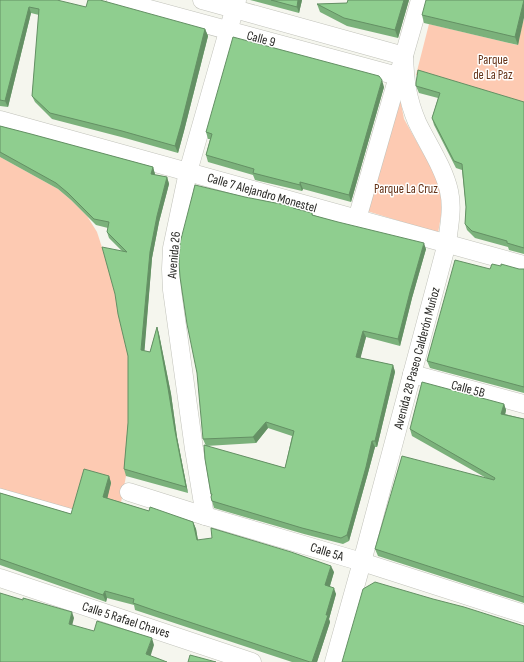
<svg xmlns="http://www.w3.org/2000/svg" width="524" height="662" viewBox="0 0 524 662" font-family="'Sofia Sans Condensed',sans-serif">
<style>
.green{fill:#fdcab2}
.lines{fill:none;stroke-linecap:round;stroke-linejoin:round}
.lane-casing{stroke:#c1c2ba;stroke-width:10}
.street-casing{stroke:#c1c2ba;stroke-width:19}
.lane{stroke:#fff;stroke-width:9}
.street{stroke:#fff;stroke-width:18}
.wall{fill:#7bb17b;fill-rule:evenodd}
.shaded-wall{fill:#649064}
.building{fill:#8fce8f;stroke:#649064}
.labels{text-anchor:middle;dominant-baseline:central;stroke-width:3;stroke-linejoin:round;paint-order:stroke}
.street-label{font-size:13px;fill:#262623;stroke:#fffffe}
.park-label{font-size:13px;fill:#653217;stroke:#fffffe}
</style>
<rect width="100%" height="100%" fill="#f5f6ee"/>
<g class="green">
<polygon points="524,19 524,107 416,75 429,24 517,45"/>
<polygon points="399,93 404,119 437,178 442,199 442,210 438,233 367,211"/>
<polygon points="0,157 58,189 71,200 87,216 97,232 112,278 129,355 128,456 126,476 120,508 112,533 0,499"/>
</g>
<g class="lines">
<g class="lane-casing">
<polyline id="lane" points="0,493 70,513"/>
</g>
<g class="street-casing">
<g id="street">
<polyline points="116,0 405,78"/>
<path d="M202,0L404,56C405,81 407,98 417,122C427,143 444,168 449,191C453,208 449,226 447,243L362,562L334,662"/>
<polyline points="0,120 524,265"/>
<polyline points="357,219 420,0"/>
<polyline points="412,374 524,404"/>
<polyline points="129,492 205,516 362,562 524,614"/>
<polyline points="205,516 194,449 172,290 171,269 172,248 188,172 237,0"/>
<polyline points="0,578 252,662"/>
</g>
</g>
<use href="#lane" class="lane"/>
<use href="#street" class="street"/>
</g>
<g class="wall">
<polygon points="0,0 86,7 205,29 208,36 184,131 178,153 125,138 52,119 35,102 32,96 39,15 31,13 8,107 0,106"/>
<polygon points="250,0 302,0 299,13"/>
<polygon points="348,0 409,0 398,38 347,26 320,12 317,4 347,3"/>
<polygon points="524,0 518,45 424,23 422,15"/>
<polygon points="416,86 524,102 524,254 509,250 508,247 475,238 467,230 465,224 466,207 462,170 456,168 434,125 432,118 438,98 419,93"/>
<polygon points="384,87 351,202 303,189 302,191 255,180 253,175 208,162 206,155 210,139 208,139 206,132"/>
<polygon points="0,126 153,167 155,175 167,177 169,184 159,222 152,258 144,351 150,352 157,327 159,334 171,394 177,437 188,493 126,476 124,469 128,423 128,356 122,251 109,238 107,232 108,228 96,225 71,200 58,189 0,157"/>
<path d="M245,197L294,208L312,213L313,215L426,249L412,298L400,346L366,337L360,358L393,365L395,372L377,447H375L368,473L349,541L343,544L304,534L214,508L212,501L206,446L203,439ZM268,428L292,436L285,468L206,446L256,443Z"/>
<polygon points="501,266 519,269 524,269 524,393 430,368 427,361 490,269"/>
<polygon points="504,404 506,410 505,414 524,419 524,603 378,556 375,549 488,479 412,436 410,429"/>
<polygon points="109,476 111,483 107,498 149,511 193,522 196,529 198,540 334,572 330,586 336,594 329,619 330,622 317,662 292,662 135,610 134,605 107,598 106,602 0,565 0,493 71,514"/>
</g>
<g class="shaded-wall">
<polygon points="298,0 302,0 299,13 297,7"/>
<polygon points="404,0 409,0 398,38 395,30"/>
<polygon points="524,0 524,18 518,45 515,37"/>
<polygon points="29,7 31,13 8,107 5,101"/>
<polygon points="205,29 208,36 184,131 178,153 175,146"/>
<polygon points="382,80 384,87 351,202 349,195"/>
<polygon points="153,167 155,174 154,180 151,174"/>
<polygon points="167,177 169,184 159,222 152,258 144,357 141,350 150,252 157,216"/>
<polygon points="300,182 303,189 302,191 300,185"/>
<polygon points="424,243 426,249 412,298 400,346 398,339 410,292"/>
<polygon points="157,327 159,334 171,394 177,437 188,493 186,487 175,431"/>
<polygon points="363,331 366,337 359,364 356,357"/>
<polygon points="393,365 395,372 377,447 375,441"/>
<polygon points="504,404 506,410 504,420 501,414"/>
<polygon points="266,422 268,428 256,443 253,437"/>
<polygon points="372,441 375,447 368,473 349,541 347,535"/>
<polygon points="109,476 111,483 106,504 103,497"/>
<polygon points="193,522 196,529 199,547 197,540"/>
<polygon points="331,566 334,572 328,592 325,585"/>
<polygon points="334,588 336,594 329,619 330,622 317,662 312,662"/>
<polygon points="105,591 107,598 106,602 103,595"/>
<polygon points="72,612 74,618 71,630 69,624"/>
<polygon points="152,638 154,645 149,661 146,654"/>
</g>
<g class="building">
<polygon points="0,0 57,0 86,7 88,0 100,0 205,29 181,125 175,146 122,131 50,113 32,96 39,9 29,7 5,101 0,100"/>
<polygon points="271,0 298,0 297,7"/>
<polygon points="348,0 404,0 395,30 344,18 317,4 347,3"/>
<polygon points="426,0 524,0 515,37 422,15"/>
<polygon points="233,37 379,76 382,80 349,195 300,182 300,185 253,173 254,169 206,155 212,134 206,132"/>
<polygon points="418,70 524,102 524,248 507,243 507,241 472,231 465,224 466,207 462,164 454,161 432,118 440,93 416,86 416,83"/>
<polygon points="0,126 31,134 153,167 151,174 167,177 157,216 150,252 141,350 150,352 157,327 168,388 175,431 186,487 124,469 128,423 128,356 118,314 115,294 102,247 127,252 107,232 109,222 94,219 68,193 56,183 0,152"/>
<polygon points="195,185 245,197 291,206 294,206 293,208 312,213 312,215 338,222 424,243 410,292 398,339 363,331 356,357 393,365 375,441 372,441 366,467 347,535 341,538 302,528 212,501 211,497 212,494 211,494 205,459 204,445 285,468 294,431 266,422 253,437 203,439 197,373 187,324 180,277 179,263 180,243"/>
<polygon points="455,260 490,269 492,264 501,266 501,264 519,269 524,269 524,387 427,361"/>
<polygon points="422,382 504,404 501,414 524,419 524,597 375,549 402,456 494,480 495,478 410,429"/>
<polygon points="84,469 109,476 103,497 149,511 150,507 193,522 197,540 212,538 211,528 291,552 331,566 325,585 334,588 326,615 328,615 312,662 310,662 156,611 133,603 134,599 105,591 103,595 0,559 0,493 71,514"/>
<polygon points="375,582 433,599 464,607 524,626 524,662 342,662 363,589"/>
<polygon points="0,593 23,600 23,598 72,612 69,624 94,631 97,621 152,638 146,654 167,662 0,662"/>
<polygon points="190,655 216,662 188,662"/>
</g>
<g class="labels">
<g class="street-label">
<text transform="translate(261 39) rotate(15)">Calle 9</text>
<text transform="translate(262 193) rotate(16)">Calle 7 Alejandro Monestel</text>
<text transform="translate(174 255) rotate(-85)">Avenida 26</text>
<text transform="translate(417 358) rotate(-75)">Avenida 28 Paseo Calderón Muñoz</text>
<text transform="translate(468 389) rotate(15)">Calle 5B</text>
<text transform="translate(327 552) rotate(17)">Calle 5A</text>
<text transform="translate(126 620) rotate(18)">Calle 5 Rafael Chaves</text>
</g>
<g class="park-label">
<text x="493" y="60">Parque<tspan x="493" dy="15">de La Paz</tspan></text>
<text x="406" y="189">Parque La Cruz</text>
</g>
</g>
</svg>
